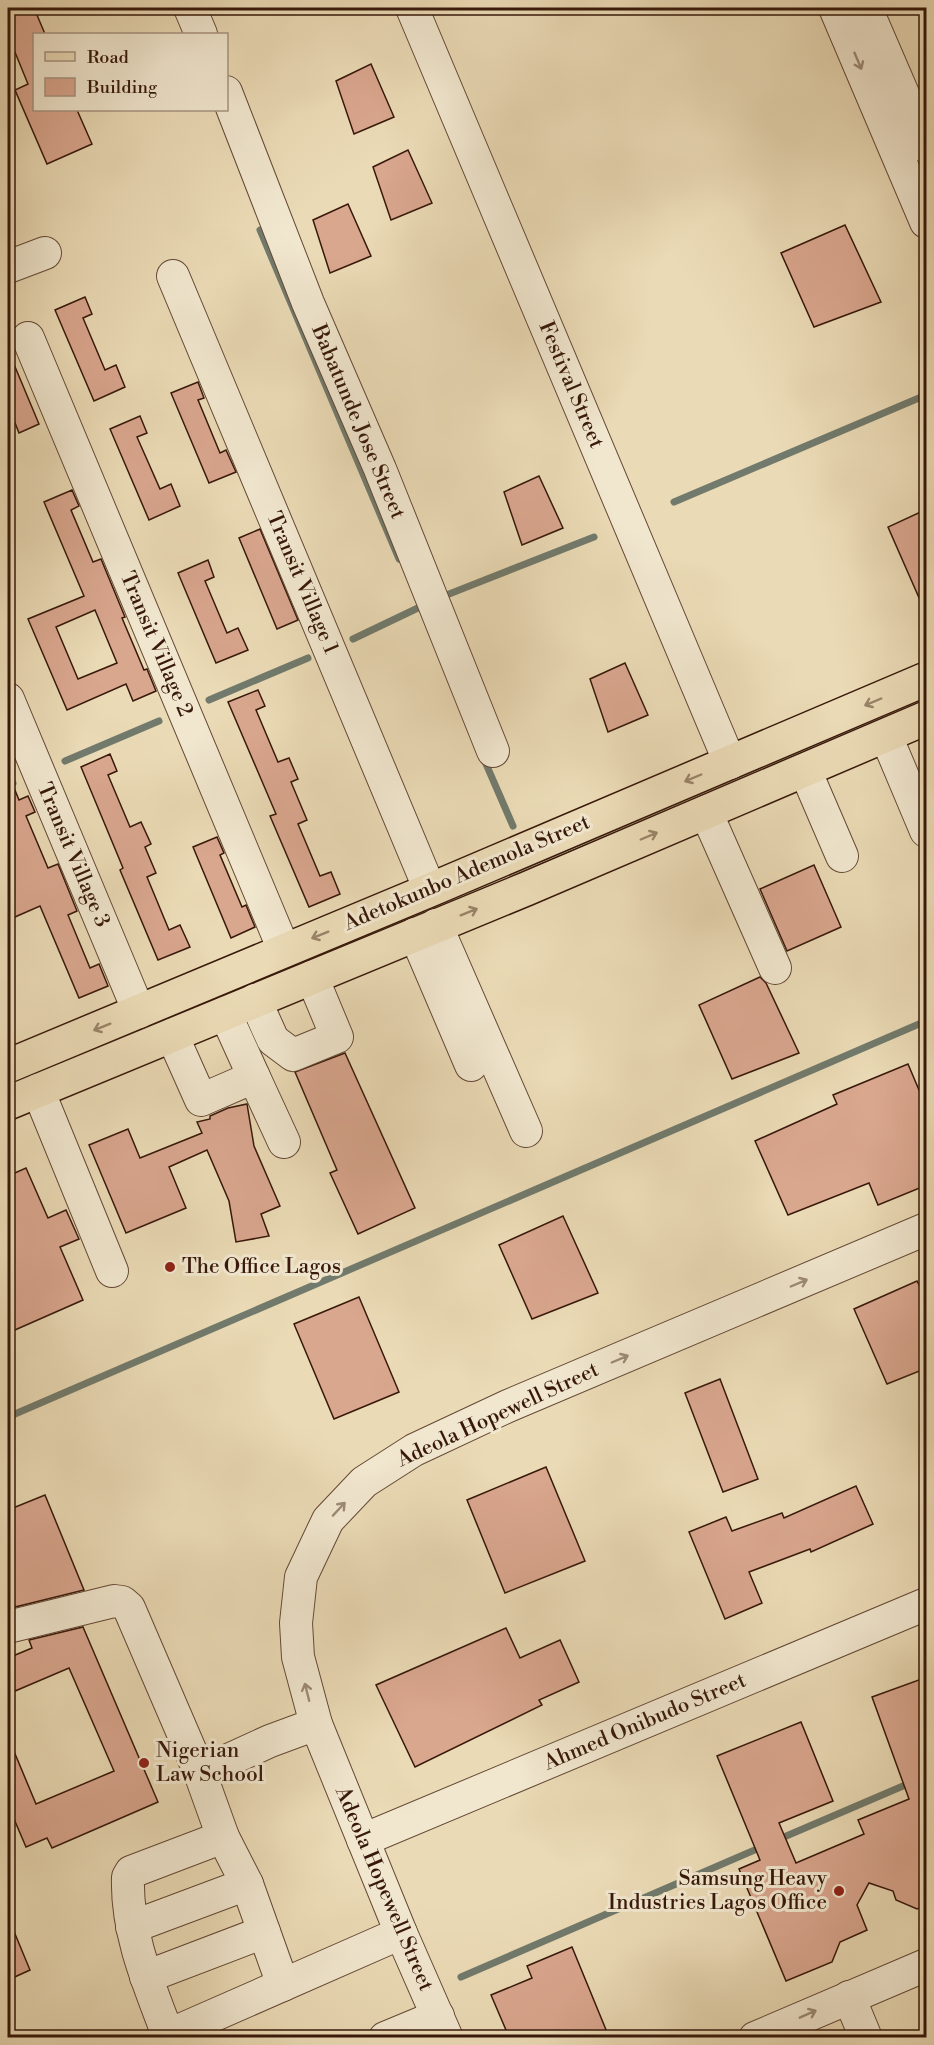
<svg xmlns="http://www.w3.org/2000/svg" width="934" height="2045" viewBox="0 0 934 2045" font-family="'Libre Bodoni',serif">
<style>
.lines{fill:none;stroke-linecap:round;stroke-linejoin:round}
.stream{stroke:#717a6c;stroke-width:7}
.building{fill:#d9a68e;stroke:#37180a;stroke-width:1.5;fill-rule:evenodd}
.minor-casing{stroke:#644835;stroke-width:34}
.major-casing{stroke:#37180a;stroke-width:36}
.minor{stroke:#f1e7cf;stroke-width:32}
.major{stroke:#eadab5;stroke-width:33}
.oneway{stroke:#9d8a76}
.oneway2{stroke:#998368}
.poi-dot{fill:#8f2418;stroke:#f1e7cf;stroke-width:2}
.labels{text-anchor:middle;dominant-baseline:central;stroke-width:6;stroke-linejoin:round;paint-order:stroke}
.street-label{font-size:21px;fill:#37180a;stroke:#f1e7cf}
.poi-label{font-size:21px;fill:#37180a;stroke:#f1e7cf;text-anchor:start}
</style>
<rect width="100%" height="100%" fill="#eadab5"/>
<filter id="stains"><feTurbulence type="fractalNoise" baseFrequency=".00333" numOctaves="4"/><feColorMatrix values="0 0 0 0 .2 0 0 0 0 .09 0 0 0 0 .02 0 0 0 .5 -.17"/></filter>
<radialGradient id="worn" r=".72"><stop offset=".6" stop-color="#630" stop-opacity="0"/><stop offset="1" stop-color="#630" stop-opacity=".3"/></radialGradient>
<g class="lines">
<g class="stream">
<polyline points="260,230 399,559"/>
<polyline points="674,502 926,395"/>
<polyline points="444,596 594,537"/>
<polyline points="353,639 420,607"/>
<polyline points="209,700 308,658"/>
<polyline points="483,757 513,826"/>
<polyline points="65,761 159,721"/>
<polyline points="8,785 13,783"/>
<polyline points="8,1417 926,1021"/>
<polyline points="777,1840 910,1783"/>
<polyline points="461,1977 764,1846"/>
</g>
</g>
<g class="building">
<polygon points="8,8 34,8 45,34 34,34 34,110 77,110 92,144 47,164 15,90 28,84 8,35"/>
<polygon points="371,64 394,117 354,134 336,81"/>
<polygon points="408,150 432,203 391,220 373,167"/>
<polygon points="348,204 371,256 330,273 313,220"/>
<polygon points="845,225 881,302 814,327 781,253"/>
<polygon points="85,297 92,314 83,318 105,370 116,365 125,387 94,401 55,310"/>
<polygon points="8,350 39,424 19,433 8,405"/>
<polygon points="198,382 204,398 198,400 220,453 226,450 236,472 209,483 171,393"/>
<polygon points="140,416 147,433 137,437 160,489 171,484 180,506 149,520 110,429"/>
<polygon points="539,476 563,528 522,545 504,492"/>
<path d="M72,490L79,506L71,510L93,562L101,559L125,617L122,618L144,670L147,669L156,691L133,701L126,684L67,710L28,619L84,596L44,502ZM95,610L117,663L78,679L56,627Z"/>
<polygon points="927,509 927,616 888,527"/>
<polygon points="260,529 298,620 277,629 239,538"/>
<polygon points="208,560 214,577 205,581 227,633 238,628 248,650 216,663 178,573"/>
<polygon points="625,663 648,715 608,732 590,679"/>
<polygon points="258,690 265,706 256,710 278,762 289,758 298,779 291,782 307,820 298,824 320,876 331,872 340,894 309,907 270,816 276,814 228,702"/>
<polygon points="110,754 117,771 108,775 130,827 141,822 151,844 145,847 156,873 147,877 169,930 180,925 190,947 158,960 120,870 123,868 81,767"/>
<polygon points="8,773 19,800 28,796 35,812 26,816 48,868 58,864 77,911 68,915 90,968 99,964 108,986 79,998 40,906 8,920"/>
<polygon points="217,837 224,853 220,855 242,907 246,905 255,927 231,938 193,847"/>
<polygon points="814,865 841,927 787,951 760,889"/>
<polygon points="760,977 766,983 799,1053 732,1079 699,1005"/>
<polygon points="345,1053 415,1208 358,1234 330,1173 337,1170 295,1072"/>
<polygon points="908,1064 927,1109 927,1185 878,1205 869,1183 788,1215 755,1141 837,1104 833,1095"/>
<polygon points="247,1104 254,1146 280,1206 261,1214 269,1236 236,1242 229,1201 207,1150 169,1167 186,1208 126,1233 89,1145 128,1129 140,1158 202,1133 197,1122 210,1119 210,1116 228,1108"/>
<polygon points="26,1168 48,1218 66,1210 79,1239 60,1247 83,1300 8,1333 8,1176"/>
<polygon points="563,1216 598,1293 532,1319 499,1245"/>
<polygon points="917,1281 927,1300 927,1368 887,1384 854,1309"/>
<polygon points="359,1297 399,1392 334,1419 294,1324"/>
<polygon points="720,1379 758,1479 723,1492 685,1393"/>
<polygon points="546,1467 585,1561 505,1593 467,1500"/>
<polygon points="856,1486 873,1524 811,1552 810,1549 749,1572 762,1603 725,1619 689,1532 726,1517 732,1531 782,1513 784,1518"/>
<polygon points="45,1495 84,1590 15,1607 8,1588 8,1510"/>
<polygon points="83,1627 158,1802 52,1848 47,1838 26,1847 14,1819 8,1822 8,1737 36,1804 114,1771 69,1668 8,1694 8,1658 32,1648 29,1640"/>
<polygon points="506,1628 520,1658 560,1640 579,1682 539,1700 542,1705 415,1767 376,1685"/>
<polygon points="927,1677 927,1905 917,1909 896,1900 893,1891 869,1883 857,1905 867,1930 840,1942 832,1962 786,1981 739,1869 760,1860 717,1756 801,1722 833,1801 779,1823 796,1863 864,1834 858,1820 909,1799 872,1697"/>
<polygon points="8,1917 30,1970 8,1980"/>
<polygon points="572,1947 609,2037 509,2037 491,1995 532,1978 527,1966"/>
</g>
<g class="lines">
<g class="minor-casing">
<g id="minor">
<polyline points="190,8 201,34"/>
<polyline points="412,8 730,763"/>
<polyline points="835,8 926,222"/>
<polyline points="866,8 926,147"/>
<polyline points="226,92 308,303 380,469 493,751"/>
<polyline points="8,267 45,253"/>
<polyline points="173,276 430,890"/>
<polyline points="28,338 284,950"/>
<polyline points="8,699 139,1012"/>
<polyline points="886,736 926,831"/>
<polyline points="805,770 842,856"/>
<polyline points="706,812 775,968"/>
<polyline points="436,925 526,1131"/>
<polyline points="415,934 471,1065"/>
<polyline points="255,1000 273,1040 293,1055 337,1037 312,977"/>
<polyline points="225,1013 254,1077"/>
<polyline points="172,1035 201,1100 254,1077 284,1142"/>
<polyline points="38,1090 112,1271"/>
<polyline points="8,1627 114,1601 122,1602 129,1608 200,1773 223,1837 247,1884 283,1985"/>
<polyline points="200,1773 270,1741 316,1724"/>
<polyline points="363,1840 926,1604"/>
<polyline points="132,1927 247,1884"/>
<polyline points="146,1977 264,1932"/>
<polyline points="849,1997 866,2038"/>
<path d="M168,2035C149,1985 126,1932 128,1877L131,1872L223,1837"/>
<polyline points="162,2038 401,1933"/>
<polyline points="385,2038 438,2016"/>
<polyline points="447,2038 401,1933 316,1724 298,1657 296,1623 301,1577 328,1520 364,1482 414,1450 508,1406 926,1229"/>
<polyline points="755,2038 926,1965"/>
</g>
</g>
<g class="major-casing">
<g id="major">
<polyline points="8,1066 430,890 926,679"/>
<polyline points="8,1103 526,889 926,718"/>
</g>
</g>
<use href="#minor" class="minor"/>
<use href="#major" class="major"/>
</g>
<defs><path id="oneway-shaft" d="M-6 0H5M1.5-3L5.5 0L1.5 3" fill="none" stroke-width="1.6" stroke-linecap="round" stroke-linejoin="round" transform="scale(1.5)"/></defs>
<g class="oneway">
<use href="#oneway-shaft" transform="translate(858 61) rotate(67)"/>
<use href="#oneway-shaft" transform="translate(799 1283) rotate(-23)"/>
<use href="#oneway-shaft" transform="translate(620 1359) rotate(-23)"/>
<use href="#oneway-shaft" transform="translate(339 1509) rotate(-47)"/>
<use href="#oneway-shaft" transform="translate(307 1692) rotate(-104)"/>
<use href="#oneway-shaft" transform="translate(808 2014) rotate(-24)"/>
</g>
<g class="oneway2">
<use href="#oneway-shaft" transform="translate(873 702) rotate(157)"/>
<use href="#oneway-shaft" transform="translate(693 778) rotate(157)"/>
<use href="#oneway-shaft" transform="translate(649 836) rotate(-23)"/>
<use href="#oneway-shaft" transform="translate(469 912) rotate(-22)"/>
<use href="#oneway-shaft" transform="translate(320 935) rotate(158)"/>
<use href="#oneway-shaft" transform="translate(102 1027) rotate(158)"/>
</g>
<g class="poi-dot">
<circle cx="170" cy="1267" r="6"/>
<circle cx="144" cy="1763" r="6"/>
<circle cx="839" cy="1891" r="6"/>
</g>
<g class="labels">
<g class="street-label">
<text transform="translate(571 385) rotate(67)">Festival Street</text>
<text transform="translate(358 422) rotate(67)">Babatunde Jose Street</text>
<text transform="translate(302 583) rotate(67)">Transit Village 1</text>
<text transform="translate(156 644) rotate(67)">Transit Village 2</text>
<text transform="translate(73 855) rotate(67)">Transit Village 3</text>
<text transform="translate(467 873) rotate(-23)">Adetokunbo Ademola Street</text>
<text transform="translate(498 1415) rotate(-25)">Adeola Hopewell Street</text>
<text transform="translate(645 1722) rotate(-23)">Ahmed Onibudo Street</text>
<text transform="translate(384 1889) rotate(67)">Adeola Hopewell Street</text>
</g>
<g class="poi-label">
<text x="182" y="1267">The Office Lagos</text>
<text x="156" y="1751">Nigerian<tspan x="156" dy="24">Law School</tspan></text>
<text x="827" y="1879" text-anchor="end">Samsung Heavy<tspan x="827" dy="24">Industries Lagos Office</tspan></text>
</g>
</g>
<rect width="934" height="2045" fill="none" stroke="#eadab5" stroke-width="30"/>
<rect x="9" y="9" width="916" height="2027" fill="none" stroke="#37180a" stroke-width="3"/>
<rect x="15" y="15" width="904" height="2015" fill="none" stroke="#37180a" stroke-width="1.5"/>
<rect x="33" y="33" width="195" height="78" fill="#f1e7cf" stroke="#a79480" stroke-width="1.5"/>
<rect x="45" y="52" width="30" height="9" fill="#eadab5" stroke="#a79480" stroke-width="1.5"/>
<text x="87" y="63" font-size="18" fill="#37180a">Road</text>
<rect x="45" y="78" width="30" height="18" fill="#d9a68e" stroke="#a79480" stroke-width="1.5"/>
<text x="87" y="93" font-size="18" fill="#37180a">Building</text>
<rect width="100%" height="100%" filter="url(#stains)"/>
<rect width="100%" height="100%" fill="url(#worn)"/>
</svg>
